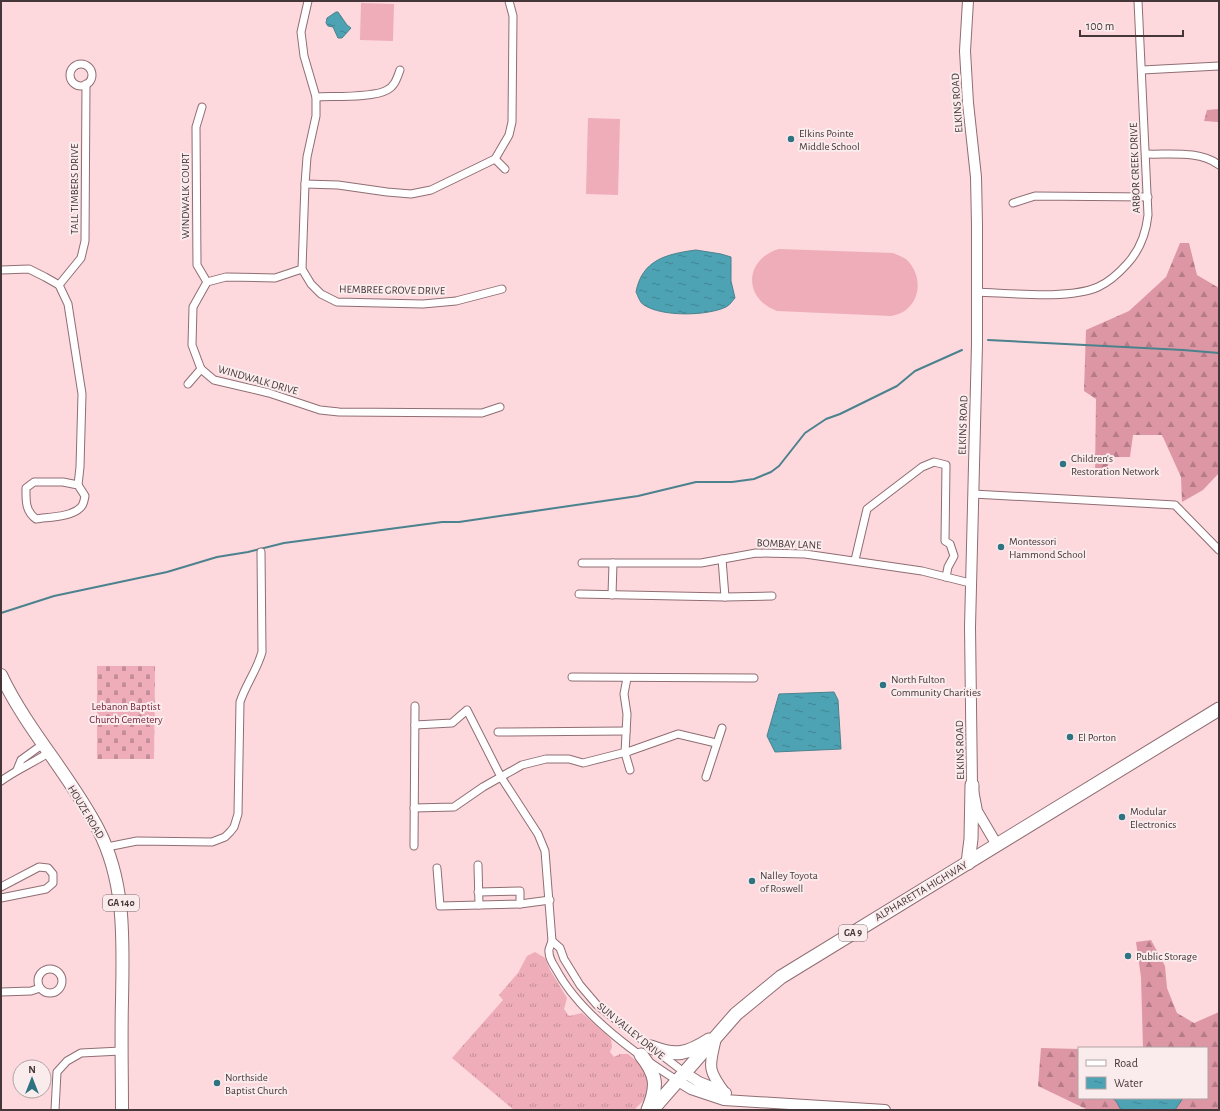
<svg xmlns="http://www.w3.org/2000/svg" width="1220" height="1111" viewBox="0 0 1220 1111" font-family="'Alegreya Sans',sans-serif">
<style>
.grass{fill:url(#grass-tufts)}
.forest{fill:url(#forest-firs)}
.cemetery{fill:url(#cemetery-stones)}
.pitch{fill:#eeadb8}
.water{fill:url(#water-ripples);stroke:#4b828e}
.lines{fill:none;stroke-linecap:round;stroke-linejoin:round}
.stream{stroke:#4b828e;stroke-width:2}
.street-casing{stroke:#8f6e74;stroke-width:9}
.secondary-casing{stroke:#8f6e74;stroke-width:12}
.primary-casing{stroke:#8f6e74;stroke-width:14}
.highway-casing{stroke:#8f6e74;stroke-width:15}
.street{stroke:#fff;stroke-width:7}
.secondary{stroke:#fff;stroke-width:10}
.primary{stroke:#fff;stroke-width:12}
.highway{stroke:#fff;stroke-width:13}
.poi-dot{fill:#2d7381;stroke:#faebed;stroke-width:1.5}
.labels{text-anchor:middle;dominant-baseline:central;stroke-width:4;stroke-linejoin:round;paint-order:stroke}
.shield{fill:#faebed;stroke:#7b6c6f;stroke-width:1}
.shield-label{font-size:10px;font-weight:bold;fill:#453639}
.street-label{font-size:11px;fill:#453639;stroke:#faebed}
.poi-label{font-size:11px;fill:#453639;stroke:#faebed;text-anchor:start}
.park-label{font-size:11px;fill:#78263d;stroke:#faebed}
</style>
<defs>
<pattern id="grass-tufts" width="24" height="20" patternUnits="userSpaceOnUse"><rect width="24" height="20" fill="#eeadb8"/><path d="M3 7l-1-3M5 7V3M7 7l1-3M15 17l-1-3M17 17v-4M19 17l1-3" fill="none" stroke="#c38e97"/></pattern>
<pattern id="forest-firs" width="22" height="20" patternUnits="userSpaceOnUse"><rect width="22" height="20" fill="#dd97a4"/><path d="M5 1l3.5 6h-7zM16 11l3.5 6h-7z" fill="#b57c87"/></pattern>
<pattern id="cemetery-stones" width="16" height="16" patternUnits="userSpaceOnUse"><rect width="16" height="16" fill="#eeadb8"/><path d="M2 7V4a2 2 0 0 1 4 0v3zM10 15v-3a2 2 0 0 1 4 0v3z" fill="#c38e97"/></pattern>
<pattern id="water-ripples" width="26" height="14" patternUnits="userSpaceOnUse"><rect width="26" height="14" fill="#4da2b3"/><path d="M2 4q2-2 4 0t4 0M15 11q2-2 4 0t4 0" fill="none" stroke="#428593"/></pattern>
</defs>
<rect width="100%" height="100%" fill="#fdd8dd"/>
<polygon class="grass" points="535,952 545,958 550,970 567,998 564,1009 569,1016 582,1013 611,1039 612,1047 610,1052 614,1057 620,1054 628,1054 648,1071 651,1093 634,1110 514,1110 452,1058 503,1000 499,995 518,973 527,956"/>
<g class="forest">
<polygon points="1219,109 1219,122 1204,121 1207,110"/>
<polygon points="1180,243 1189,243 1197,275 1219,288 1219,473 1203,490 1182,502 1181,477 1162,435 1133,435 1130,457 1109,457 1107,475 1095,476 1096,399 1084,391 1086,330 1129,311 1166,277"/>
<polygon points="1151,940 1165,966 1167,988 1177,1013 1194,1023 1219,1012 1219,1110 1088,1110 1038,1086 1041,1048 1079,1049 1079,1098 1207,1098 1207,1048 1143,1048 1141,977 1136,942"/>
</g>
<polygon class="cemetery" points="97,666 155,666 154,759 97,759"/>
<g class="pitch">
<polygon points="361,3 394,4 393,41 360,40"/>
<polygon points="588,118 620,119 618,195 586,194"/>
<path d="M779,249L893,253C897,255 904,257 907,260C926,279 919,312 891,316L777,311C743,299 744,259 779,249Z"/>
</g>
<g class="water">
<polygon points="336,12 338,12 347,25 351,28 342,38 338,38 333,27 328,26 326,23 327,18"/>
<path d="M696,250L721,254L731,257V281L735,298C732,301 730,305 726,307C707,316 662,317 644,305C640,303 638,296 636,292C642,260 666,254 696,250Z"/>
<polygon points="834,692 838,700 841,749 775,752 767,736 779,694"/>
<polygon points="1112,1098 1183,1098 1175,1110 1121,1110 1116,1101"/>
</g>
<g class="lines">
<g class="stream">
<polyline points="988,340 1183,350 1219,353"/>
<polyline points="1,613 54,596 167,572 217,557 248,552 284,543 442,522 459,522 638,496 696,482 732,482 754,479 771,472 779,466 805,433 826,419 840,414 897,386 915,371 962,350"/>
</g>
<g class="street-casing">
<g id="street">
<polyline points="308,1 301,32 304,56 316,97 316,116 307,157 305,184 302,269 311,284 321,294 337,302 423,304 456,301 502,289"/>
<circle cx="81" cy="75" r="11"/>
<polyline points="1142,70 1219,66"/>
<path d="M316,97C332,96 374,98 387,90C395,86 397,78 400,70"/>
<polyline points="202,107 196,127 197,265 207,282"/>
<path d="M1146,154C1169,155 1199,150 1219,165"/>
<polyline points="495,159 505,169"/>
<polyline points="305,184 338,185 387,192 411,194 431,190 495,159 509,135 512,122 513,16 509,1"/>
<polyline points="1013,203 1035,196 1148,197"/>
<polyline points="302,269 275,278 226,277 207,282 193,307 192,345 201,369 214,380 269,393 320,410 339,412 482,413 500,407"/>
<polyline points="1,270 29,269 45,277 59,285 68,304 82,394 80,467 78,485"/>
<polyline points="59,285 81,258 85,241 86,84"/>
<path d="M976,292C1010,293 1068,300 1098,287C1109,282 1119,273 1127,264C1140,250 1146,234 1148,215L1138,1"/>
<polyline points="188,384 201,369"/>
<path d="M34,482H63L78,485L85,496C84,500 84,505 80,508C71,517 48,517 36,519C25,511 26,500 26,488Z"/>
<polyline points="973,494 1175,505 1219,550"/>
<polyline points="722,559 725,597 772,596"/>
<polyline points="855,560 867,509 922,467 934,462 946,465 945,541 950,544 954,556 948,567 946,577"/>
<polyline points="582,563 701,563 756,553 805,554 922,571 970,583"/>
<polyline points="579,594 725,597"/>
<polyline points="612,595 613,563"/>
<polyline points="572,677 754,678"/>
<polyline points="627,678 624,694 627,714 625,753 630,770"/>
<path d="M415,725L452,723L467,710L501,777L538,834L545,851L552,941C551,945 548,949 549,952C549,959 553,964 556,969C579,1013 637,1055 678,1081"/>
<polyline points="498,732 626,731"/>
<polyline points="17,770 21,760 43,744"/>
<polyline points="706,777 722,728"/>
<path d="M1,781C16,770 33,763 48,753"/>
<polyline points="414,808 454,807 483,787 522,765 546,759 569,759 583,763 630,751 678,734 716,743"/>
<polyline points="414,846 415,706"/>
<path d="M107,847L137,841L212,842L225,837L230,832L234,827L238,814L240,702C246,684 257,670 262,652L261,552"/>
<polyline points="478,865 479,905"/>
<polyline points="437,868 440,906 520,904 550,900"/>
<polyline points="1,887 39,867 48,868 53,874 53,883 46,889 1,898"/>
<polyline points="478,892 520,891 520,904"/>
<polyline points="552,941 560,948 564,959 580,985 597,1005 685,1073"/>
<circle cx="50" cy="981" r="12"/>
<polyline points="1,992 31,991 40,988"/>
<polyline points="55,1110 57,1072 67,1061 81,1053 121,1051"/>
</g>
</g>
<g class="secondary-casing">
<g id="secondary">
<polyline points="968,1 965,51 968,103 976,177 977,225 977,344 970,627 972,785 977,811 997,845"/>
<path d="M716,1038C710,1066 706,1068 725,1093"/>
<polyline points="685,1073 699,1082 726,1093"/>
<polyline points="678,1081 691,1089 724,1100 885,1110"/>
</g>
</g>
<g class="primary-casing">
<path id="primary" d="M1,675C27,730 70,775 98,829C126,883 123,941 122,1001C121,1037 122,1074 122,1110"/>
</g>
<g class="highway-casing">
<g id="highway">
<polyline points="968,863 971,839 972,785"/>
<path d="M651,1047C676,1057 687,1054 709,1040"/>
<path d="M641,1055C657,1075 658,1086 648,1110"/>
<polyline points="652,1110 736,1014 781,977 1219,709"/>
</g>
</g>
<use href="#street" class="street"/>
<use href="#secondary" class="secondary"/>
<use href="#primary" class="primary"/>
<use href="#highway" class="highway"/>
</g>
<g class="poi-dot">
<circle cx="791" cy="139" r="4"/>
<circle cx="1063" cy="464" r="4"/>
<circle cx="1001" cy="547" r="4"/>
<circle cx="883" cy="685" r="4"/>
<circle cx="1070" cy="737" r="4"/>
<circle cx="1122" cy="817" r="4"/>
<circle cx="752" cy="881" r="4"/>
<circle cx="1128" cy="956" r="4"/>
<circle cx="217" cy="1083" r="4"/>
</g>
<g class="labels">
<g class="shield">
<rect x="103" y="895" width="36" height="16" rx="3"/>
<rect x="839" y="925" width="28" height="16" rx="3"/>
</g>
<g class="shield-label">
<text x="121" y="903">GA 140</text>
<text x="853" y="933">GA 9</text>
</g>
<g class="street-label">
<text transform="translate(957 103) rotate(-94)">ELKINS ROAD</text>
<text transform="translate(1135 168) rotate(-92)">ARBOR CREEK DRIVE</text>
<text transform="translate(74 189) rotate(-90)">TALL TIMBERS DRIVE</text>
<text transform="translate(185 196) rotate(-90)">WINDWALK COURT</text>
<text transform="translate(392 290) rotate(1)">HEMBREE GROVE DRIVE</text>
<text transform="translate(258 380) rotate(16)">WINDWALK DRIVE</text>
<text transform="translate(963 425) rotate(-88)">ELKINS ROAD</text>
<text transform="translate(789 544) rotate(2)">BOMBAY LANE</text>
<text transform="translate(960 750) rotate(-91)">ELKINS ROAD</text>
<text transform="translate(86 812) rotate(59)">HOUZE ROAD</text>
<text transform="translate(921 891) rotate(-31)">ALPHARETTA HIGHWAY</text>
<text transform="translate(631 1031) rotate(39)">SUN VALLEY DRIVE</text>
</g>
<g class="poi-label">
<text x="799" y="133">Elkins Pointe<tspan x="799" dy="13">Middle School</tspan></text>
<text x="1071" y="458">Children's<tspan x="1071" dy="13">Restoration Network</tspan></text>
<text x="1009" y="541">Montessori<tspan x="1009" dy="13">Hammond School</tspan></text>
<text x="891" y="679">North Fulton<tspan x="891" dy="13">Community Charities</tspan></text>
<text x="1078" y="737">El Porton</text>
<text x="1130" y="811">Modular<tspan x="1130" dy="13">Electronics</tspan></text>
<text x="760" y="875">Nalley Toyota<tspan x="760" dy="13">of Roswell</tspan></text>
<text x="1136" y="956">Public Storage</text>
<text x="225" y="1077">Northside<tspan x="225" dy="13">Baptist Church</tspan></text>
</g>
<g class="park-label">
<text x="126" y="706">Lebanon Baptist<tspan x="126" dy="13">Church Cemetery</tspan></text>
</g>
</g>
<rect width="1220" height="1111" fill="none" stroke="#453639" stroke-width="4"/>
<rect x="1078" y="1047" width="130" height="52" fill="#faebed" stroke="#b2a3a5"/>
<rect x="1086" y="1060" width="20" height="6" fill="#ffffff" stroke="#b2a3a5"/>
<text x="1114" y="1067" font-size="12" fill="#453639">Road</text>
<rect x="1086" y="1077" width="20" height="12" fill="url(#water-ripples)" stroke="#b2a3a5"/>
<text x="1114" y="1087" font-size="12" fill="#453639">Water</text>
<g transform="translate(32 1079)"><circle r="19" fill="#faebed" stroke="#b2a3a5"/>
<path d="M0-3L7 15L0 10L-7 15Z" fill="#2d7381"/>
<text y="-6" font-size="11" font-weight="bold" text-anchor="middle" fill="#453639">N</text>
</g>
<path d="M1080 30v6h103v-6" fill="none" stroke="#453639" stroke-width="2"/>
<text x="1086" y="30" font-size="12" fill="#453639" stroke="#faebed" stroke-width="3" paint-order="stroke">100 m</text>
</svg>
